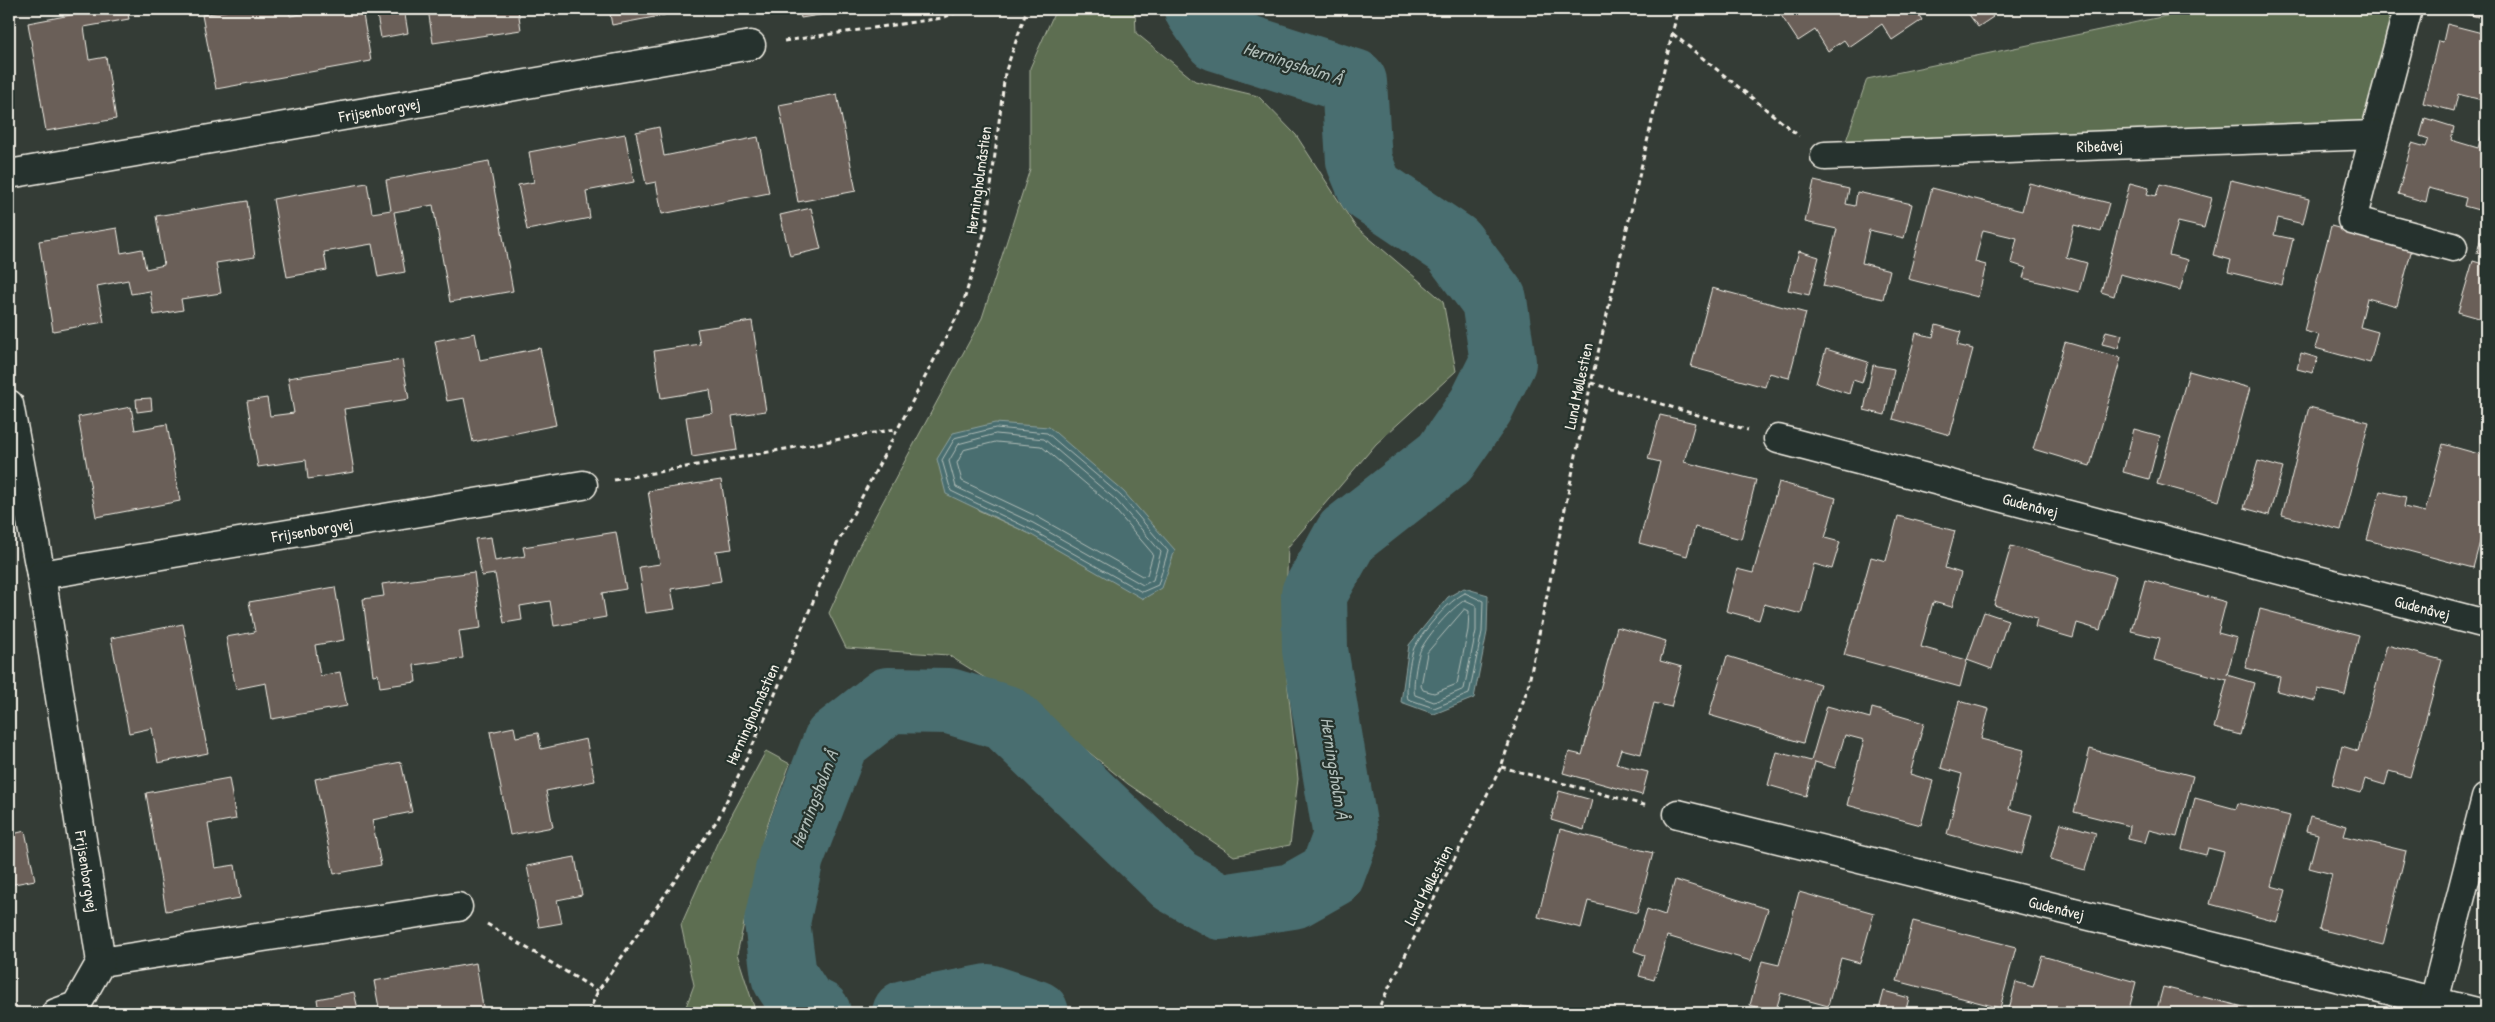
<svg xmlns="http://www.w3.org/2000/svg" width="2495" height="1022" viewBox="0 0 2495 1022" font-family="'Patrick Hand',sans-serif">
<style>
.green{fill:#5d6e51;stroke:#a8b09c;fill-rule:evenodd}
.water{fill:#4a6e70;stroke:#8ea2a0}
.lines{fill:none;stroke-linecap:round;stroke-linejoin:round}
.shore{stroke:#b0bdb8;stroke-width:1}
.river{stroke:#4a6e70;stroke-width:66}
.building{fill:#6a5e58;stroke:#f4f1e8}
.minor-casing{stroke:#f4f1e8;stroke-width:31}
.path{stroke:#f4f1e8;stroke-width:3;stroke-dasharray:5 4;stroke-linecap:butt}
.minor{stroke:#26332d;stroke-width:28}
.labels{text-anchor:middle;dominant-baseline:central;stroke-width:4.5;stroke-linejoin:round;paint-order:stroke}
.street-label{font-size:16px;fill:#f4f1e8;stroke:#26332d}
.water-label{font-size:18px;font-style:italic;fill:#b0bdb8;stroke:#26332d}
</style>
<rect width="100%" height="100%" fill="#343c36"/>
<filter id="ink" filterUnits="userSpaceOnUse"><feTurbulence type="fractalNoise" baseFrequency=".02" numOctaves="2"/><feDisplacementMap in="SourceGraphic" scale="10" xChannelSelector="R" yChannelSelector="G"/><feConvolveMatrix kernelMatrix="1 2 1 2 8 2 1 2 1" color-interpolation-filters="sRGB"/></filter>
<g filter="url(#ink)">
<g class="green">
<path d="M1056,9H1135L1136,33L1195,81L1258,96L1296,135L1355,226L1443,301L1456,371L1376,444L1288,547L1284,652L1298,779L1290,845L1234,856L1128,784L1038,711L948,655L846,648L829,613L858,548L982,318L1030,169V68ZM995,423L1028,533L978,510Z"/>
<polygon points="2199,9 2395,9 2365,129 1845,144 1867,79"/>
<polygon points="766,751 790,764 765,831 737,954 756,1013 681,1013 684,1012 694,985 681,925 719,839"/>
</g>
<g class="water">
<polygon points="995,423 1049,427 1124,492 1175,550 1162,588 1143,599 1028,533 946,494 937,459 953,433"/>
<polygon points="1464,588 1488,595 1487,632 1474,698 1434,714 1401,702 1409,645 1448,597"/>
</g>
<g class="lines">
<g class="shore">
<polygon points="996,428 1047,433 1121,496 1168,551 1158,585 1142,592 1030,529 951,491 942,460 955,438"/>
<polygon points="996,434 1044,439 1116,500 1161,552 1153,580 1143,585 1033,523 956,487 949,461 959,444"/>
<polygon points="996,442 1041,446 1111,505 1153,554 1147,575 1142,576 1036,516 962,481 957,463 964,450"/>
<path d="M1465,593L1483,601L1482,632L1469,694L1434,708L1408,699C1405,691 1410,654 1415,646C1425,629 1448,601 1465,593Z"/>
<path d="M1465,600L1476,605V631L1464,689L1434,702L1415,695C1412,688 1417,656 1421,649C1429,634 1451,608 1465,600Z"/>
<polygon points="1465,609 1469,611 1468,630 1457,684 1434,693 1423,690 1421,686 1427,653"/>
</g>
<g class="river">
<polyline points="818,1013 804,1007 784,976 777,922 791,857 836,741 888,700 949,701 1006,718 1175,881 1221,907 1293,896 1332,874 1346,836 1315,650 1314,594 1347,535 1445,458 1481,406 1503,362 1494,300 1453,245 1371,190 1359,161 1354,82 1217,38 1197,9"/>
<polyline points="905,1013 988,997 1036,1013"/>
</g>
</g>
<g class="building">
<polygon points="75,9 127,9 129,19 84,27 89,60 106,57 116,119 46,131 28,23 76,14"/>
<polygon points="236,9 289,9 290,16 330,9 362,9 371,61 216,89 202,15"/>
<polygon points="376,9 404,9 408,33 381,38"/>
<polygon points="428,9 518,9 521,30 433,43"/>
<polygon points="609,9 663,9 665,15 612,25"/>
<polygon points="799,9 836,9 837,12 801,18"/>
<polygon points="1777,9 1915,9 1922,20 1892,40 1882,24 1849,47 1844,40 1828,51 1815,30 1798,41"/>
<polygon points="1965,9 1987,9 1993,17 1978,27"/>
<polygon points="2129,9 2143,9 2133,15"/>
<polygon points="2448,9 2480,9 2478,17"/>
<polygon points="2447,24 2486,34 2486,101 2458,94 2454,111 2423,103 2438,41 2443,42"/>
<polygon points="837,94 856,191 798,202 779,105"/>
<polygon points="2425,118 2454,127 2451,140 2478,148 2482,134 2486,135 2486,212 2464,206 2466,198 2429,188 2426,202 2398,194 2412,143 2426,147 2429,139 2420,136"/>
<polygon points="659,127 664,156 758,137 769,193 662,214 656,182 646,184 636,132"/>
<polygon points="625,134 634,182 586,191 590,218 527,230 518,185 534,182 529,152"/>
<polygon points="489,161 513,291 450,302 433,205 394,212 405,272 378,277 372,244 324,252 327,270 287,277 273,199 367,183 372,213 391,210 386,180"/>
<polygon points="2231,180 2309,199 2303,224 2278,218 2274,235 2293,239 2282,285 2228,272 2231,260 2213,255"/>
<polygon points="1814,181 1849,189 1846,204 1855,206 1857,192 1912,204 1904,238 1869,230 1862,263 1890,270 1883,299 1823,286 1837,229 1805,222"/>
<polygon points="2029,183 2109,203 2101,232 2074,225 2066,257 2087,263 2079,292 2023,278 2026,268 2011,263 2017,238 1983,230 1975,262 1986,265 1978,297 1908,279 1932,188 2022,211"/>
<polygon points="2130,183 2149,188 2147,194 2156,196 2160,184 2212,198 2204,228 2178,222 2169,255 2188,260 2180,290 2120,274 2114,296 2101,292"/>
<polygon points="247,201 255,257 216,263 221,293 181,299 183,310 154,315 150,291 131,294 128,280 97,286 104,322 53,331 39,241 117,228 121,253 142,249 146,269 164,265 156,216"/>
<polygon points="811,208 821,249 790,256 780,215"/>
<polygon points="2331,226 2412,248 2397,306 2367,298 2360,327 2378,332 2370,363 2315,348 2319,335 2304,331"/>
<polygon points="2482,233 2486,234 2486,320 2458,312 2473,261 2483,264 2486,256 2477,253"/>
<polygon points="1799,251 1819,257 1809,295 1788,290"/>
<polygon points="1712,288 1806,313 1789,378 1769,373 1765,387 1691,367"/>
<polygon points="752,321 766,411 732,416 737,450 692,457 686,417 713,413 710,390 661,398 654,351 700,344 697,329"/>
<polygon points="1936,325 1961,332 1957,345 1973,349 1950,435 1893,419 1916,333 1933,337"/>
<polygon points="2106,331 2122,335 2118,348 2102,344"/>
<polygon points="475,333 480,360 540,348 556,425 473,442 464,398 447,401 435,341"/>
<polygon points="2065,342 2121,358 2090,466 2033,449"/>
<polygon points="1826,349 1868,362 1862,383 1853,380 1849,394 1816,383"/>
<polygon points="2301,353 2318,358 2313,373 2297,369"/>
<polygon points="402,360 409,399 344,409 354,472 308,479 306,460 258,467 247,401 267,398 270,416 294,413 288,378"/>
<polygon points="1873,365 1894,369 1885,415 1864,410"/>
<polygon points="2189,371 2250,388 2219,501 2157,484"/>
<polygon points="151,398 152,410 137,412 136,399"/>
<polygon points="131,407 135,430 167,424 180,501 96,517 78,417"/>
<polygon points="2309,407 2369,422 2341,530 2282,515"/>
<polygon points="1660,415 1695,423 1684,462 1756,480 1741,539 1695,527 1687,556 1639,543 1660,462 1648,459"/>
<polygon points="2134,429 2160,436 2149,479 2123,472"/>
<polygon points="2443,444 2486,456 2486,519 2473,568 2367,540 2380,491 2406,497 2404,507 2425,512"/>
<polygon points="2258,461 2283,468 2269,515 2244,508"/>
<polygon points="721,480 732,549 716,551 721,581 671,589 675,609 646,613 639,567 660,564 648,491"/>
<polygon points="1779,482 1836,498 1825,538 1840,542 1832,569 1814,564 1801,614 1764,604 1759,620 1726,611 1737,569 1753,573"/>
<polygon points="1898,516 1955,531 1945,568 1961,573 1952,607 1933,602 1921,647 1967,660 1960,687 1844,655 1871,557 1886,561"/>
<polygon points="616,532 626,589 602,593 606,617 554,626 550,601 520,606 522,620 504,623 495,574 482,576 475,539 491,537 495,561 525,556 523,547"/>
<polygon points="2011,546 2116,576 2100,630 2077,623 2073,638 2035,627 2037,618 1994,605"/>
<polygon points="474,572 481,628 459,631 463,658 414,665 416,682 380,687 378,674 373,675 363,599 384,596 382,584"/>
<polygon points="2145,580 2226,602 2218,633 2237,638 2227,675 2254,683 2240,735 2214,728 2227,680 2154,660 2160,638 2131,631"/>
<polygon points="335,587 344,640 315,645 320,676 340,672 347,706 272,719 266,683 236,689 226,637 255,632 249,602"/>
<polygon points="2260,609 2359,635 2345,695 2318,689 2316,701 2277,691 2280,677 2245,668"/>
<polygon points="1984,612 2008,620 1992,669 1967,660"/>
<polygon points="183,624 208,753 158,763 152,728 129,733 111,638"/>
<polygon points="1617,627 1666,641 1660,661 1682,667 1671,707 1654,703 1641,754 1621,749 1616,764 1648,772 1642,795 1563,773 1569,752 1582,755"/>
<polygon points="2387,645 2442,660 2410,777 2389,771 2385,785 2365,779 2361,793 2332,785 2342,746 2358,751"/>
<polygon points="1727,656 1820,684 1803,743 1709,715"/>
<polygon points="1959,701 1989,709 1981,739 2024,750 2009,809 2032,815 2022,854 1947,834 1962,774 1941,768"/>
<polygon points="1827,706 1870,718 1872,708 1924,723 1910,774 1933,781 1921,825 1847,805 1864,740 1845,735 1835,768 1815,762 1806,796 1768,785 1777,752 1811,761"/>
<polygon points="514,727 516,737 538,733 541,749 586,739 595,781 546,791 553,827 510,835 490,732"/>
<polygon points="2090,749 2193,776 2177,837 2149,830 2145,843 2128,839 2130,826 2074,812"/>
<polygon points="401,762 412,812 372,820 381,865 334,874 315,779"/>
<polygon points="229,778 236,819 208,824 215,868 235,865 240,898 166,911 146,793"/>
<polygon points="1559,791 1592,800 1584,830 1551,820"/>
<polygon points="2195,798 2236,809 2238,803 2290,816 2271,886 2286,890 2277,922 2210,904 2224,852 2208,848 2206,855 2182,849"/>
<polygon points="2310,816 2347,826 2344,836 2406,851 2383,945 2319,929 2332,874 2309,868 2318,834 2306,831"/>
<polygon points="2061,823 2096,833 2085,870 2050,860"/>
<polygon points="1560,829 1653,853 1637,913 1588,901 1581,928 1538,917"/>
<polygon points="25,831 35,880 9,885 9,835"/>
<polygon points="575,857 582,895 557,900 562,923 539,927 527,866"/>
<polygon points="1675,880 1768,909 1751,961 1667,936 1654,980 1639,976 1645,955 1634,951 1647,909 1665,915"/>
<polygon points="1799,892 1874,913 1860,963 1841,958 1828,1006 1781,993 1775,1013 1759,1013 1760,1008 1750,1005 1762,961 1779,965"/>
<polygon points="1913,921 2016,947 2000,1008 1897,981"/>
<polygon points="2042,956 2136,982 2128,1013 2045,1013 2033,1010 2032,1013 2008,1013 2016,982 2033,987"/>
<polygon points="476,963 484,1013 380,1013 374,981"/>
<polygon points="2163,987 2260,1011 2260,1013 2156,1013"/>
<polygon points="1884,991 1909,998 1905,1013 1878,1013"/>
<polygon points="354,992 359,1013 314,1013 319,1012 317,999"/>
<polygon points="1521,1006 1550,1013 1519,1013"/>
</g>
<g class="lines">
<g class="minor-casing">
<g id="minor">
<polyline points="2408,9 2352,220 2453,247"/>
<path id="s1" d="M1825,156L2374,135"/>
<path id="s2" d="M9,174L751,45"/>
<path id="s3" d="M9,404L41,575L101,962L458,907"/>
<path id="s4" d="M1778,439L2486,624"/>
<path id="s5" d="M41,575L583,485"/>
<path id="s6" d="M1678,814L2481,1013"/>
<polyline points="56,1013 76,1006 101,962"/>
<polyline points="2431,1013 2486,798"/>
</g>
</g>
<g class="path">
<polyline points="1673,34 1799,136"/>
<polyline points="784,41 942,18 965,9"/>
<polyline points="1591,383 1748,430"/>
<polyline points="614,480 896,429"/>
<polyline points="1501,767 1648,806"/>
<polyline points="487,924 598,991"/>
<polyline points="588,1013 598,991 718,819 764,721 835,548 962,307 986,227 1005,73 1027,9"/>
<polyline points="1376,1013 1501,767 1528,687 1591,383 1678,9"/>
</g>
<use href="#minor" class="minor"/>
</g>
</g>
<g class="labels">
<g class="street-label">
<text stroke="none"><textPath href="#s2" startOffset="376">Frijsenborgvej</textPath></text>
<text stroke="none"><textPath href="#s1" startOffset="275">Ribeåvej</textPath></text>
<text transform="translate(978 180) rotate(-82)">Herningholmåstien</text>
<text transform="translate(1578 386) rotate(-78)">Lund Møllestien</text>
<text stroke="none"><textPath href="#s4" startOffset="261">Gudenåvej</textPath></text>
<text stroke="none"><textPath href="#s5" startOffset="275">Frijsenborgvej</textPath></text>
<text stroke="none"><textPath href="#s4" startOffset="666">Gudenåvej</textPath></text>
<text transform="translate(752 714) rotate(-66)">Herningholmåstien</text>
<text stroke="none"><textPath href="#s3" startOffset="474">Frijsenborgvej</textPath></text>
<text transform="translate(1428 885) rotate(-63)">Lund Møllestien</text>
<text stroke="none"><textPath href="#s6" startOffset="390">Gudenåvej</textPath></text>
</g>
<g class="water-label">
<text transform="translate(1293 63) rotate(18)">Herningsholm Å</text>
<text transform="translate(1335 768) rotate(81)">Herningsholm Å</text>
<text transform="translate(814 799) rotate(-69)">Herningsholm Å</text>
</g>
</g>
<rect width="2495" height="1022" fill="none" stroke="#26332d" stroke-width="30"/>
<rect x="15" y="15" width="2465" height="992" fill="none" stroke="#f4f1e8" stroke-width="2" filter="url(#ink)"/>
</svg>
